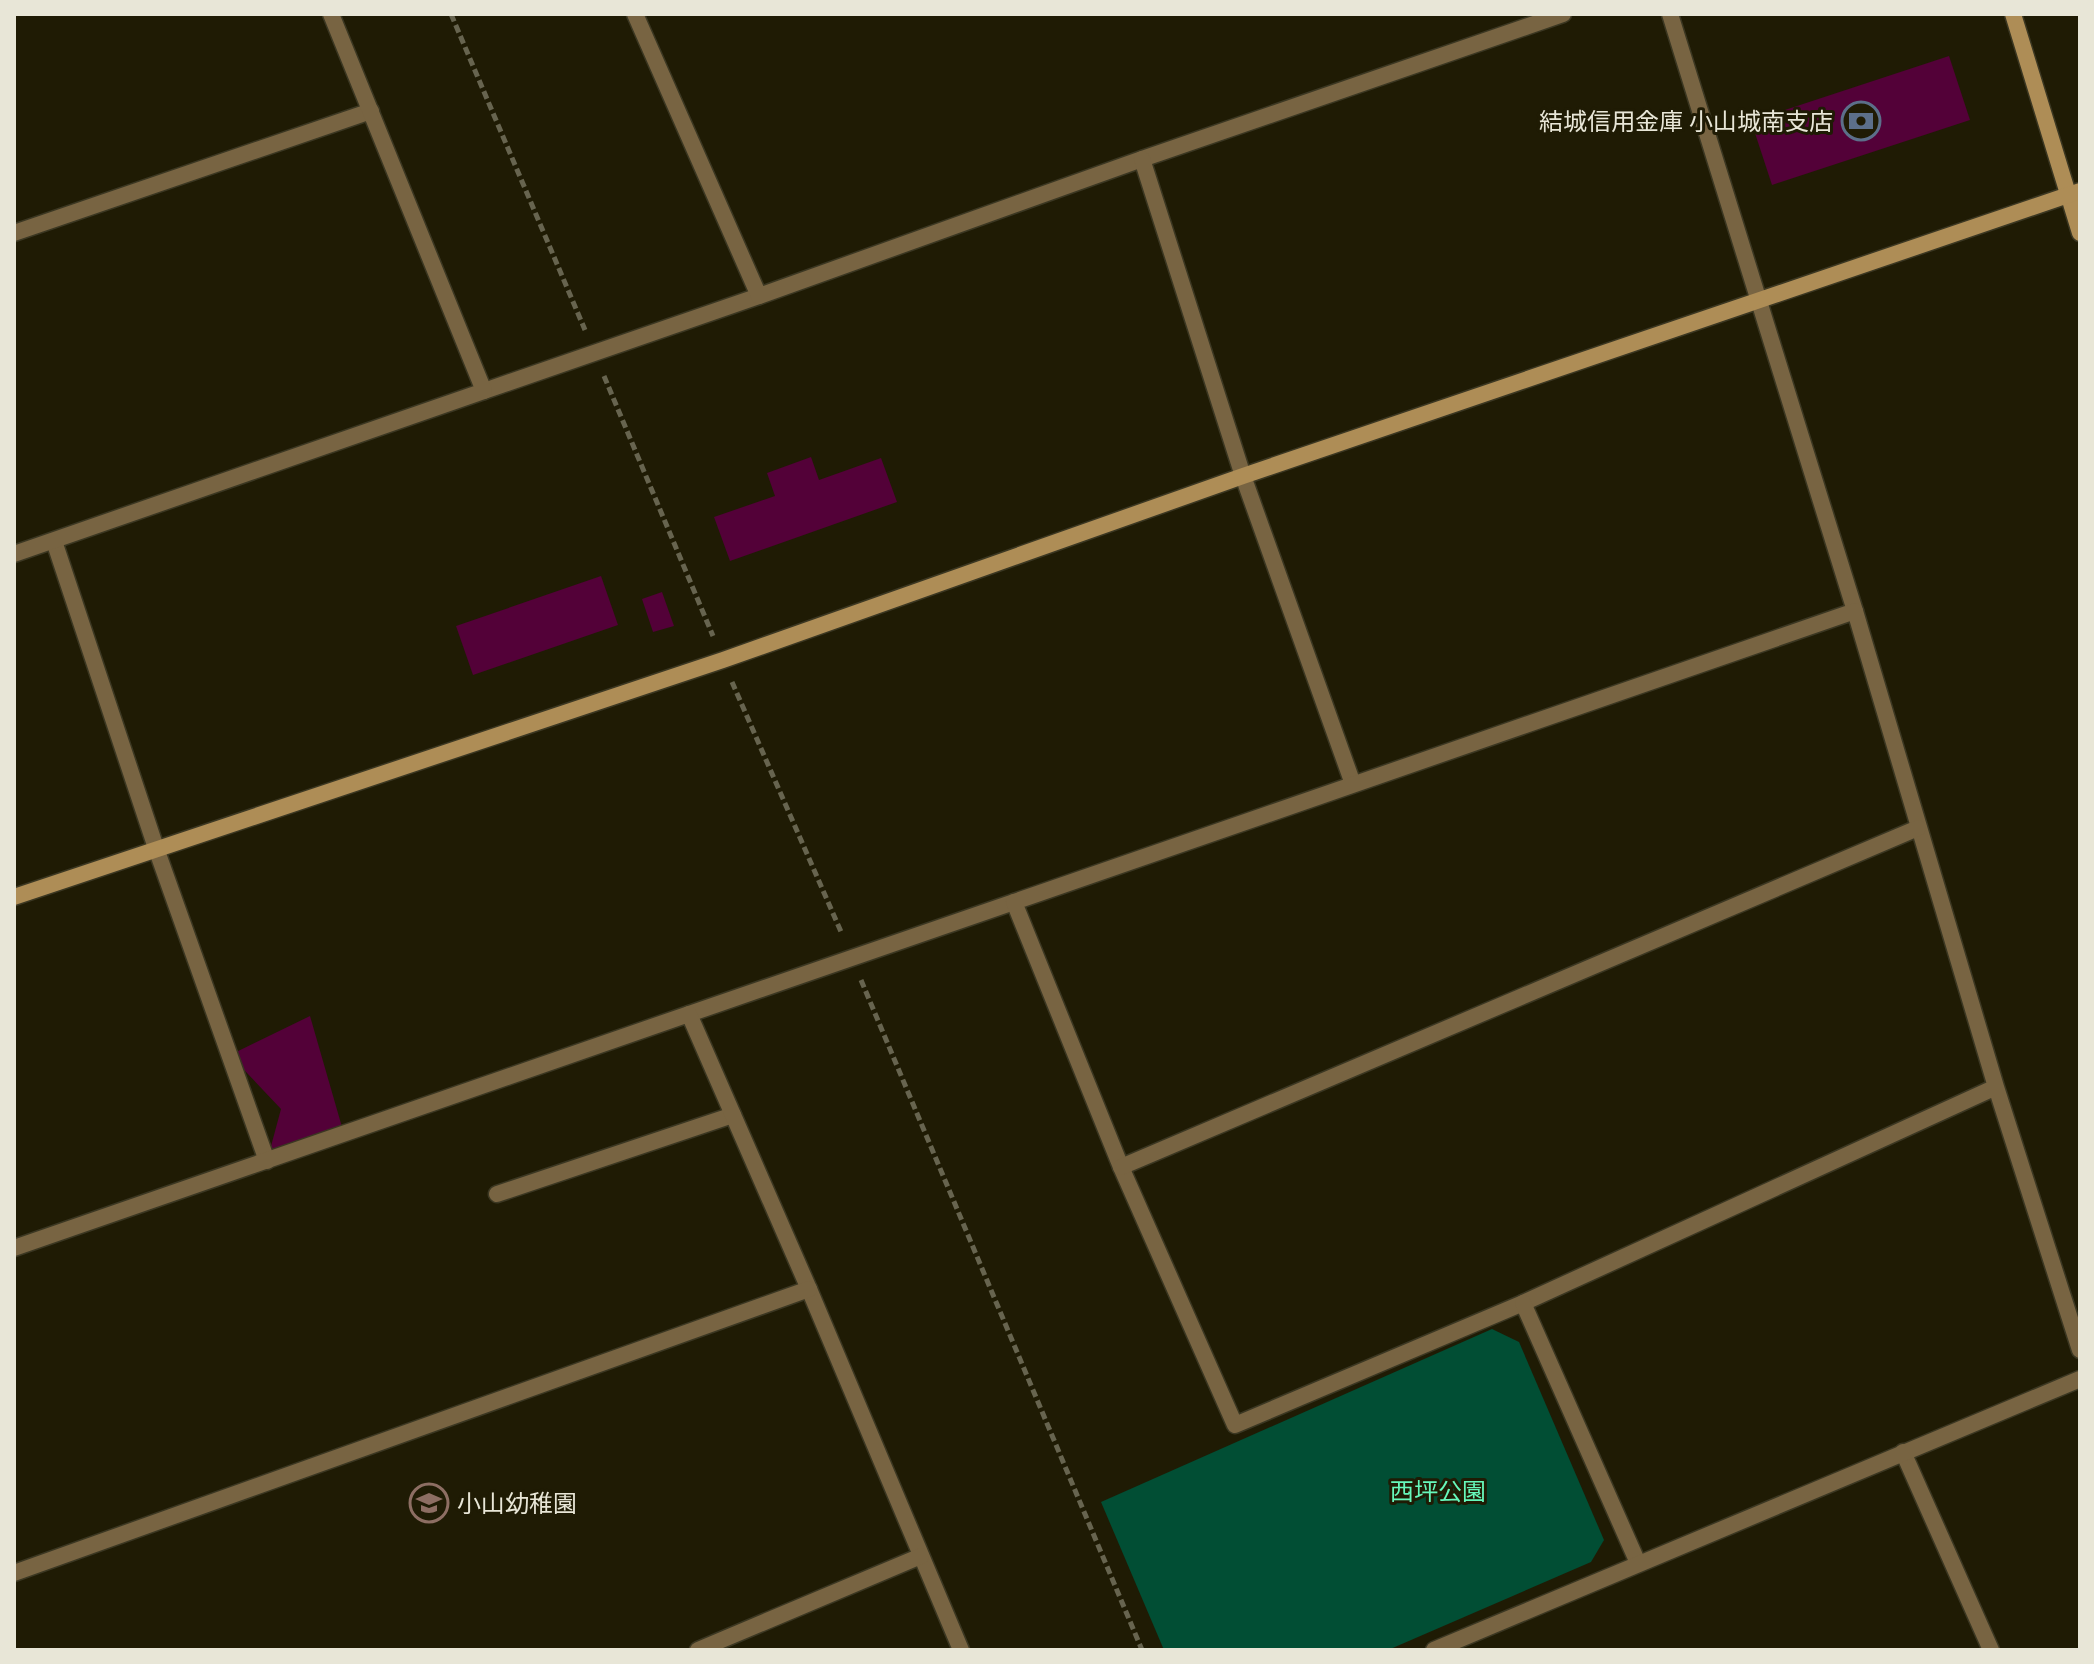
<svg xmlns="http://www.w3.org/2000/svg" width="2094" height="1664" viewBox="0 0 2094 1664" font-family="Figtree,'Noto Sans JP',sans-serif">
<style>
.green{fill:#014e34}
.building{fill:#530138}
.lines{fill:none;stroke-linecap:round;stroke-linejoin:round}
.lane-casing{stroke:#3b3722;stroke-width:19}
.street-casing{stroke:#3b3722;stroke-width:19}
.secondary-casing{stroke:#3b3722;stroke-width:19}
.path{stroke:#67644f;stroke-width:5;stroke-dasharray:8 4;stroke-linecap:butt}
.lane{stroke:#786442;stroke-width:16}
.street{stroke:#786442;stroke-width:16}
.secondary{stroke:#ae8d56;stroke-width:16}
.labels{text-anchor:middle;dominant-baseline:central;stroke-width:6;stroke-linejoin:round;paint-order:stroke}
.poi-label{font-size:24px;fill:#e8e6d7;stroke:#1f1b04;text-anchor:end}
.park-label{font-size:24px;fill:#66f8bb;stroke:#1f1b04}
</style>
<rect width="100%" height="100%" fill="#1f1b04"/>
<polygon class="green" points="1492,1329 1519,1342 1604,1540 1591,1562 1388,1650 1164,1650 1101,1502"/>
<g class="building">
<polygon points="1949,56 1970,120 1772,185 1751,121"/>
<polygon points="811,457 819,480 881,458 897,502 730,561 714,517 775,496 767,473"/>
<polygon points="601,576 618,625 473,675 456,626"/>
<polygon points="662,592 674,626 653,632 642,599"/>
<polygon points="310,1016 344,1134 267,1161 281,1109 230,1055"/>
</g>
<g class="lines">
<g class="lane-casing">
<g id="lane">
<polyline points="1670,14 1855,611"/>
<polyline points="484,391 759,296"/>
<polyline points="689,1014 1014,902"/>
<polyline points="497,1194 733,1115"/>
</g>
</g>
<g class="street-casing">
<g id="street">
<polyline points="635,14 759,296 1142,159 1563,14"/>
<polyline points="1142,159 1243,476 1353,784"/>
<polyline points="14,233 371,111"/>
<polyline points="54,541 157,851 267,1161"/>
<polyline points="14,554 484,391 331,14"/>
<polyline points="1996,1087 1523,1303 1235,1425 1121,1167 1014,902 1855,611 1996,1087 2080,1350"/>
<polyline points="1121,1167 1918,828"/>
<polyline points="14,1248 689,1014 809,1289 961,1650"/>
<polyline points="1523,1303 1638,1563"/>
<polyline points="1903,1452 1991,1650"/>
<polyline points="14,1573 809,1289"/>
<polyline points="698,1650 921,1556"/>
<polyline points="1434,1650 2080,1379"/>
</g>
</g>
<g class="secondary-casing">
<g id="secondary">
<polyline points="2013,14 2080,233"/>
<polyline points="14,897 723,660 1243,476 2080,191"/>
</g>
</g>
<g class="path">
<polyline points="451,14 585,330"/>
<polyline points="604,376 713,636"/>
<polyline points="732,682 842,934"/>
<polyline points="861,980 1142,1650"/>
</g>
<use href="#lane" class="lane"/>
<use href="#street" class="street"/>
<use href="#secondary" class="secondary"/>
</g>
<defs>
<g id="bank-ring" transform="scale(2)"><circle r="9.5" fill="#1f1b04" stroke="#5c6f8a" stroke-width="1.5"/><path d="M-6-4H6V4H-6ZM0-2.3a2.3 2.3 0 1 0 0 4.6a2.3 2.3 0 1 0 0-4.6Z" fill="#5c6f8a"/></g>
<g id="school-ring" transform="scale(2)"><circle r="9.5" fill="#1f1b04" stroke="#8d6e63" stroke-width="1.5"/><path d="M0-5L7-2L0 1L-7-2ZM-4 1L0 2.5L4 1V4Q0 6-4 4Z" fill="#8d6e63"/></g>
</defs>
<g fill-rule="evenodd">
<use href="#bank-ring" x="1861" y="121"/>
<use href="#school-ring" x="429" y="1503"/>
</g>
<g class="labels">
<g class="poi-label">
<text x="1833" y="121">結城信用金庫 小山城南支店</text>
<text x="457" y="1503" text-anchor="start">小山幼稚園</text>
</g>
<g class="park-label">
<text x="1438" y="1491">西坪公園</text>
</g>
</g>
<rect width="2094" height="1664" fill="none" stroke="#e8e6d7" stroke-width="32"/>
</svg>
